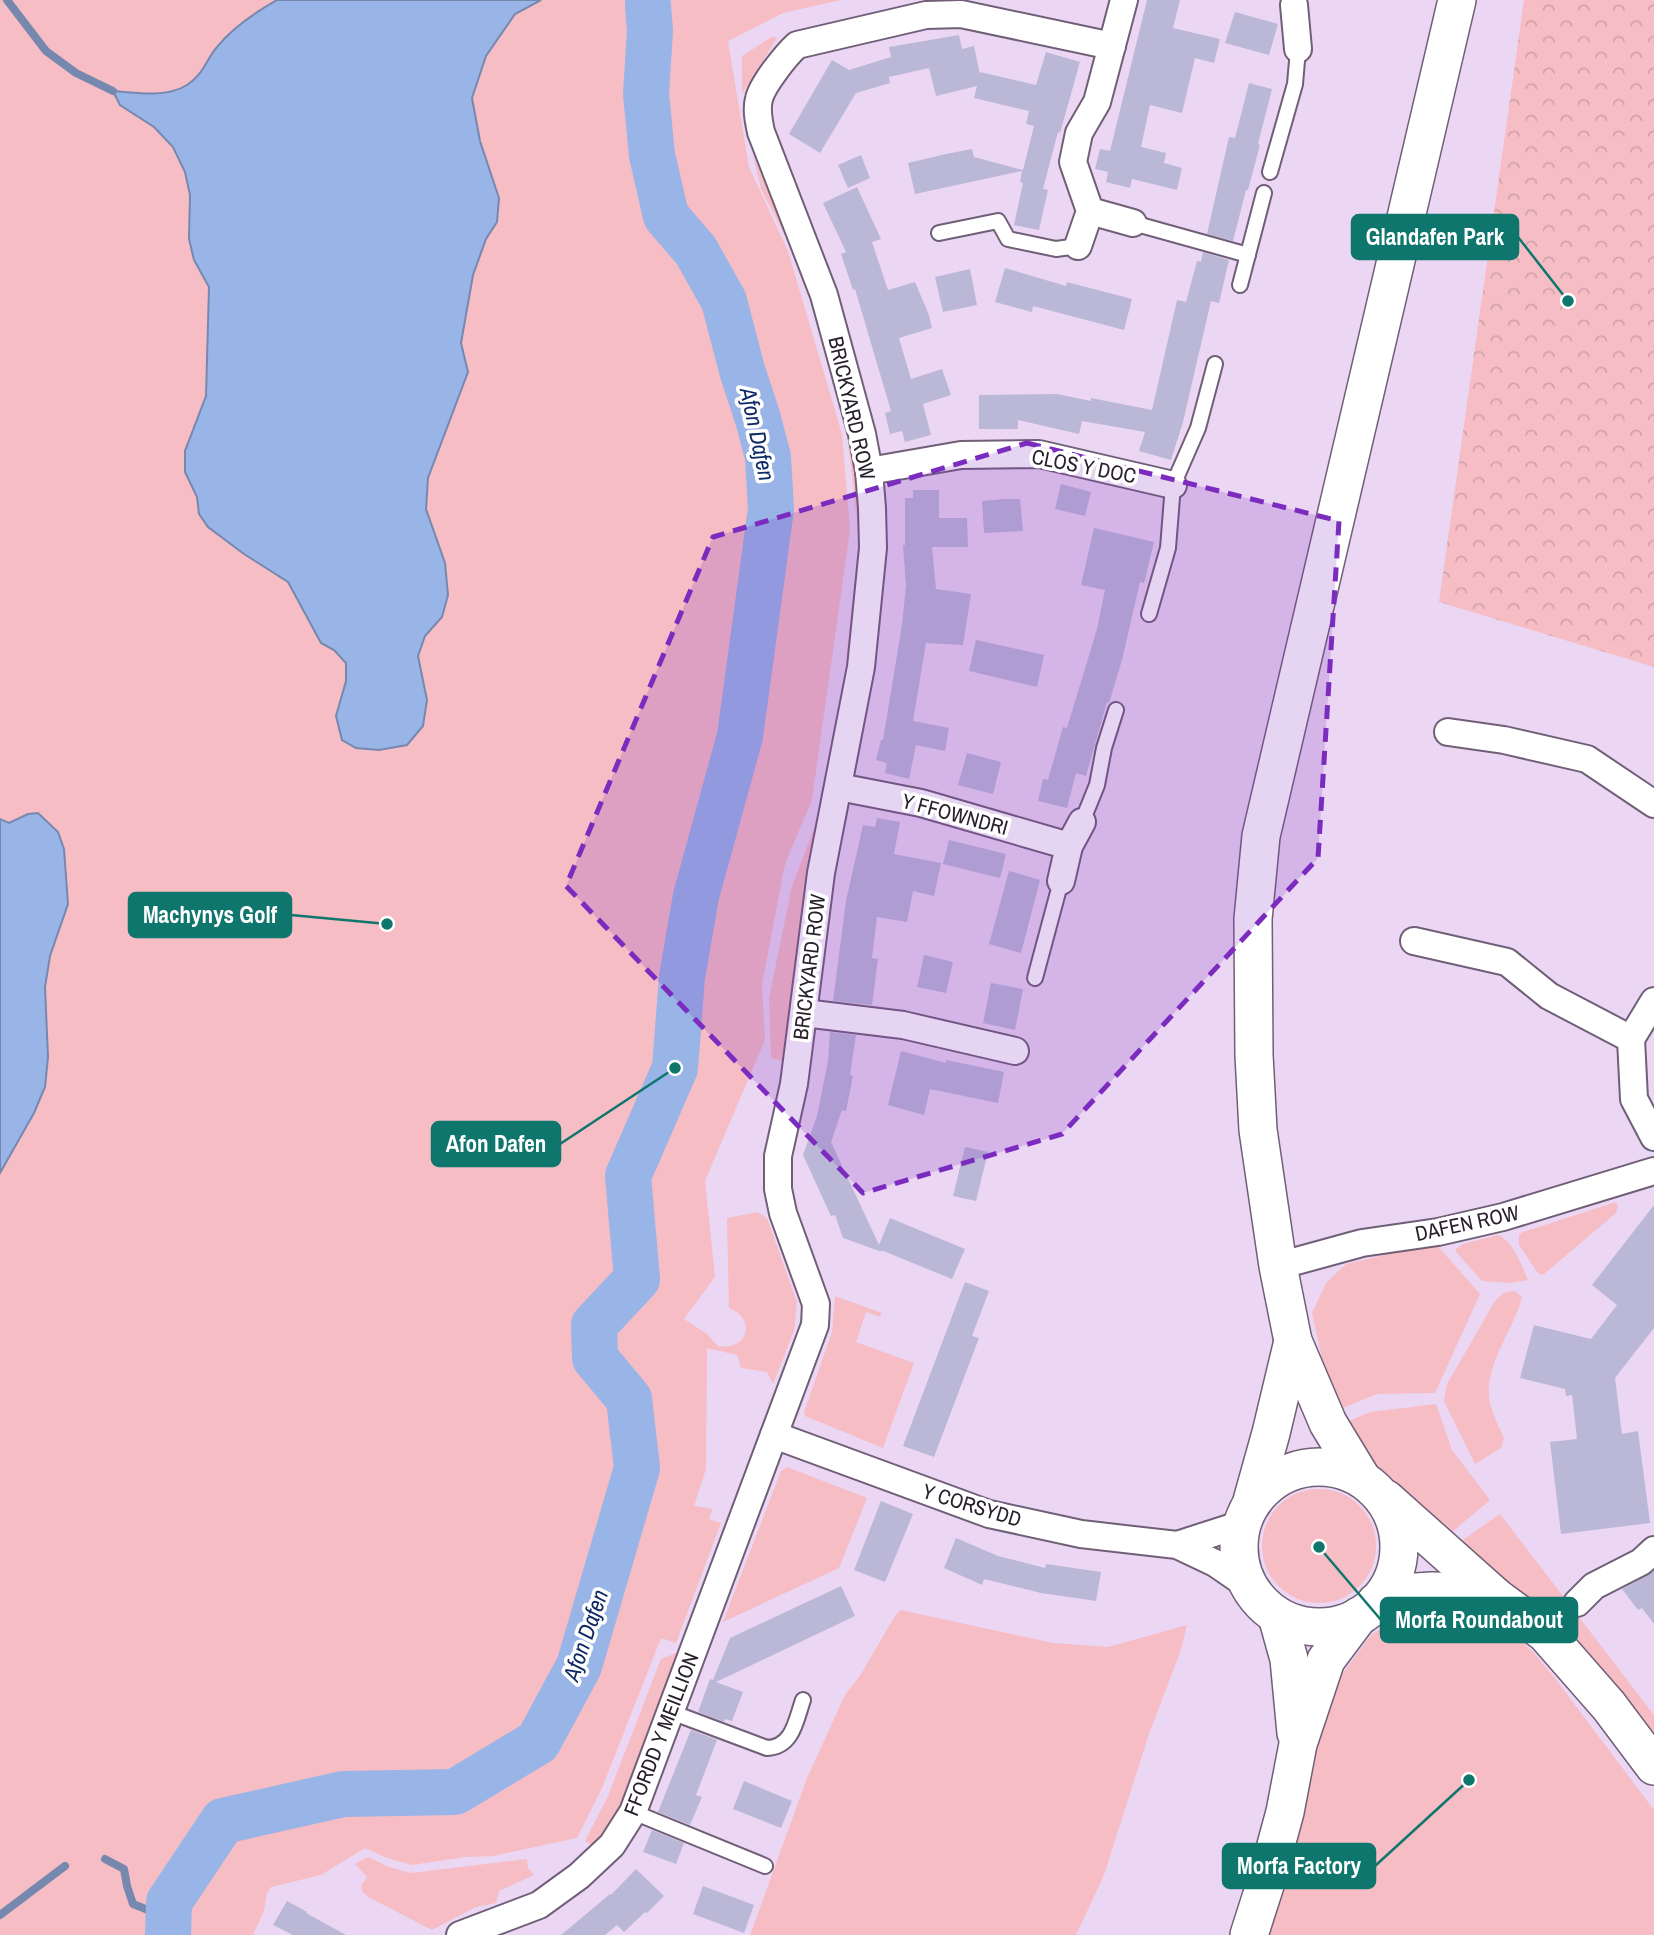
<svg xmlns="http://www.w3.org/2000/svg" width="1654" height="1935" viewBox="0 0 1654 1935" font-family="'Archivo Narrow',sans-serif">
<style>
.green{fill:#f6bdc5}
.park{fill:url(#park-crowns)}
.water{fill:#99b4e7;stroke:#7788af;stroke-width:2}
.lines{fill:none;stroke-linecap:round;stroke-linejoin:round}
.stream{stroke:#7788af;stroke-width:8}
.river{stroke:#99b4e7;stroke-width:46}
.building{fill:#bbb8d7}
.lane-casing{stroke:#705f77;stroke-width:18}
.street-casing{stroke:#705f77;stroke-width:30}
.secondary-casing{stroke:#705f77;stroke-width:40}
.lane{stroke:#fff;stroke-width:14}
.street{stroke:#fff;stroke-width:26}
.secondary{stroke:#fff;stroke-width:37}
.marked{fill:#7b2cbf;fill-opacity:0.2;stroke:#7b2cbf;stroke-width:5;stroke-dasharray:14 9;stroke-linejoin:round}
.labels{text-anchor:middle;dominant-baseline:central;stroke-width:7;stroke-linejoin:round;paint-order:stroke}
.street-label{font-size:21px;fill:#28202b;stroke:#fff}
.water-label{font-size:23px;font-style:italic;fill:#0f2b66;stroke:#fff}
.leader{fill:none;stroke:#0f766e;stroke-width:2.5}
.callout-dot{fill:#0f766e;stroke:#fff;stroke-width:2.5}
.callout{fill:#0f766e;stroke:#0f766e;stroke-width:2.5}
.callout-label{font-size:23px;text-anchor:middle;font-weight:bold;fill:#fff}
</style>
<defs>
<pattern id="park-crowns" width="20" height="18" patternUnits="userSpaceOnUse" patternTransform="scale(1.75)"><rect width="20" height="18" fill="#f6bdc5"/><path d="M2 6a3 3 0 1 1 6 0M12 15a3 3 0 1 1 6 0" fill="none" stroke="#d3a2a9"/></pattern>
</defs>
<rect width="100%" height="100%" fill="#ebd7f3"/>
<g class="green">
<path d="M0,0H841L783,13L728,41L749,167L788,251L842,434L850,530L812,800L785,864L762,984L765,1040L705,1181L715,1277L684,1319L707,1334L718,1346C748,1351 757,1319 729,1308L727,1218L758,1212L767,1218L797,1302L794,1331L773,1384L767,1372L741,1368L737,1355L707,1348L706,1469L694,1506L713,1509L709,1519L721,1523L676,1643L661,1638L602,1788L577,1838L493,1856L466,1857L412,1865L387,1858L365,1848L321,1875L271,1887L267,1893L264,1911L253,1935H0Z"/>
<polygon points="773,36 777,38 742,94 742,56"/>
<polygon points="753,155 798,256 814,299 811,300 796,257 761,189"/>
<polygon points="819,327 851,440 861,539 855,654 847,653 859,539 848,441"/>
<polygon points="843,689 848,690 788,1062 771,1058 769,998 792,886 815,826"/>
<polygon points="1616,1202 1618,1207 1616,1213 1544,1274 1541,1275 1537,1272 1519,1245 1519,1235 1523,1232"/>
<path d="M1498,1235C1515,1243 1521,1265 1528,1280L1510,1283L1482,1281L1456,1252V1249L1463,1244Z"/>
<polygon points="1435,1243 1480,1294 1435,1393 1377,1394 1338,1410 1325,1372 1312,1313 1326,1283 1346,1264"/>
<path d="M1515,1291L1522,1297C1513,1333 1480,1369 1491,1407C1494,1418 1500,1428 1504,1438L1501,1448L1475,1464L1444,1401L1447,1384L1495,1301L1505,1292Z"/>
<polygon points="835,1296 882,1313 880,1317 866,1312 856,1342 914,1363 883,1448 805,1416 804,1412 832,1332"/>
<polygon points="1436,1404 1452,1450 1490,1500 1447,1536 1361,1451 1344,1423 1370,1412"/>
<polygon points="787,1467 867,1498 839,1568 723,1622 781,1471"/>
<circle cx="1319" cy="1546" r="57"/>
<polygon points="1500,1514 1654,1715 1654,1737 1457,1544"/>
<polygon points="1447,1609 1473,1613 1512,1632 1534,1653 1554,1677 1654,1810 1654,1935 1262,1935 1335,1672 1342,1674 1372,1634 1412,1612"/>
<polygon points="901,1610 1053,1643 1108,1647 1187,1625 1181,1650 1149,1734 1104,1875 1076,1935 750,1935 807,1778 845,1695 859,1677 895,1616"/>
<polygon points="681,1651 618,1814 594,1846 585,1841 608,1796 661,1659"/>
<polygon points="368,1857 389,1867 411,1873 527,1859 528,1868 534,1875 499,1891 496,1903 476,1907 432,1930 368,1897 362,1891 361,1885 367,1877 355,1864"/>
</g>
<polygon class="park" points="1524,0 1654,0 1654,667 1439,602"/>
<g class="water">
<path d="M277,0H541L515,14L486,56L472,98L480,141L499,198L497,222L486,239L473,275L461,343L468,372L428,478L426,509L445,563L448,595L442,617L425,636L418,656L427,700L423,726L407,745L379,750L356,748L342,740L336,716L346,681V663L334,650L321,643L288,582L244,554L208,527L199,514L197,497L185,472V451L206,396L209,287L194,260L189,239L190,195L185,172L173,147L154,127L120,105L113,91C136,93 166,98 187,85C203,75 206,60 217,47C233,27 256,12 277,0Z"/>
<polygon points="38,813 58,832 64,849 68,904 50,956 45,987 48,1057 45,1087 34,1113 0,1173 0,819 9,823 28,814"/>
</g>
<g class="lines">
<g class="stream">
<polyline points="7,0 46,51 76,73 113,91"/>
<polyline points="105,1859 124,1869 127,1886 133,1904 148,1910 168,1913"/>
<polyline points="0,1915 65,1866"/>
</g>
<polyline class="river" points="168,1935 169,1902 223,1821 343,1794 455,1792 538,1742 579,1666 637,1468 629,1399 595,1358 594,1325 637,1279 628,1176 675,1068 682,977 696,896 740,736 771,509 768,457 758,419 742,370 724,301 696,251 666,216 652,155 646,94 650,31 648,5"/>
</g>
<g class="building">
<polygon points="1147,0 1180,0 1173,28 1220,39 1214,63 1195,58 1182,113 1150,105 1141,147 1166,153 1164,163 1182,168 1177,190 1132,179 1130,188 1106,182 1108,172 1095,169 1100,149 1110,151"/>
<polygon points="1235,12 1278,24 1269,55 1225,43"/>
<polygon points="959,35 962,49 974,46 980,75 980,72 1036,85 1046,52 1080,62 1060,133 1058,132 1043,189 1048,190 1039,230 1014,225 1023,183 1020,182 1022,171 915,194 908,163 946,154 972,149 974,157 1023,170 1034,126 1026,124 1029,111 974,98 977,86 936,96 929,68 889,77 890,83 856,93 820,153 789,134 832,60 849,70 891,57 889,47"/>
<polygon points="1249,83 1272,89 1258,144 1260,145 1248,190 1246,190 1233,241 1207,234 1229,137 1235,138"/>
<polygon points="861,155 870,178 848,188 838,165"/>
<polygon points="857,187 881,239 872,242 888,290 915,282 929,315 932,328 899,338 911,379 942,369 951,395 923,404 931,435 905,442 902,431 890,434 885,413 891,411 855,289 853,290 841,254 846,252 823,203"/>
<polygon points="1203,252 1229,260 1219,303 1211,301 1183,422 1171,460 1139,451 1145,432 1082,421 1079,434 1018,420 1018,429 979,429 979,395 1057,394 1091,401 1091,398 1152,410 1177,300 1186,302 1197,261 1201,262"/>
<polygon points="1005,268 1066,286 1067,282 1132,299 1124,330 1033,306 1032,312 995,302"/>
<polygon points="970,269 977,305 943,312 935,277"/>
<polygon points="1061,484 1091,492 1085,516 1055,509"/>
<polygon points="913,490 939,490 939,518 967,518 968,547 932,547 936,589 971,594 963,645 926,643 913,721 949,728 945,751 916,745 909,779 885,773 887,763 876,760 881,740 883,740 902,625 906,586 903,545 905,545 905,498 913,498"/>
<polygon points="1005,499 1020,499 1023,531 984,533 982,501"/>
<polygon points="1094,528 1154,542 1144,583 1140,582 1122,660 1109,703 1107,702 1086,776 1076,773 1067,808 1038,801 1043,779 1048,780 1063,727 1067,728 1097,629 1105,590 1081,585"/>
<polygon points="976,640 1044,655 1037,687 969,671"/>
<polygon points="967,753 1001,762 993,794 958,785"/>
<polygon points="877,818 900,822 894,854 941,863 934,896 913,891 907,922 877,917 872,958 878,959 872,1005 833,1001 846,901 863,825 875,827"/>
<polygon points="949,840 1006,854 1000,878 943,864"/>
<polygon points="1009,871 1040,880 1021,953 989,944"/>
<polygon points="924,955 953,962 946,993 917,987"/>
<polygon points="991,983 1023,989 1015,1030 983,1023"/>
<polygon points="830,1032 856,1035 850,1075 853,1076 846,1111 842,1110 831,1142 879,1245 890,1218 965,1249 952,1279 881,1250 882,1252 843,1238 835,1215 831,1216 803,1155 817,1116 828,1061"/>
<polygon points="901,1051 946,1063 946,1060 1004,1072 998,1103 930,1089 924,1115 888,1105"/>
<polygon points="965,1147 988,1152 976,1201 953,1196"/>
<polygon points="1654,1205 1654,1328 1615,1378 1622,1434 1638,1431 1650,1523 1561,1534 1550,1442 1577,1439 1572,1395 1566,1396 1565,1389 1520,1378 1534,1325 1591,1339 1617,1305 1592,1285"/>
<polygon points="965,1282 989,1291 972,1336 979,1338 934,1457 903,1446"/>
<polygon points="881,1501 913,1514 885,1582 854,1570"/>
<polygon points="956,1538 998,1556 1045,1568 1046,1564 1101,1572 1096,1601 1041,1593 984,1579 982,1585 944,1568"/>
<polygon points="1654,1571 1654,1624 1642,1608 1638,1610 1622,1589"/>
<polygon points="841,1586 855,1616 716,1682 743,1692 732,1721 725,1719 724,1722 698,1712 710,1679 713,1680 730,1638"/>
<polygon points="691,1730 717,1740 696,1795 702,1797 690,1825 658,1812"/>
<polygon points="744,1781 792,1801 781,1828 733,1809"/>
<polygon points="652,1830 684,1843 676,1864 643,1852"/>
<polygon points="636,1869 664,1896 647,1913 645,1912 624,1932 617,1925 605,1935 561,1935 610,1894 611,1895"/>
<polygon points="703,1886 754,1905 744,1933 693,1914"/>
<polygon points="287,1901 307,1912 306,1913 346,1935 293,1935 273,1925"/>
</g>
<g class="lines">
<g class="lane-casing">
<g id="lane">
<polyline points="1270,172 1295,84 1298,49"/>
<polyline points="1133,223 1248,255"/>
<polyline points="939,233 998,221 1008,239 1056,249 1078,246"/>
<polyline points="1240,285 1264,193"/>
<polyline points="1149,614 1168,548 1173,485 1198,428 1215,364"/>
<polyline points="1082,822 1097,785 1104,748 1116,710"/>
<polyline points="1035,978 1061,881"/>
<path d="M671,1712L767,1748C793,1747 796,1720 803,1700"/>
<polyline points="633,1812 765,1866"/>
</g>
</g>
<g class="street-casing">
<g id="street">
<polyline points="1294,5 1298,49"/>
<polyline points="1090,211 1133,223"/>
<polyline points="1078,246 1090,211 1073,162 1079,133 1097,102 1124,0"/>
<polyline points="869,471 961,455 1039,454 1173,485"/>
<polyline points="1448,732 1504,740 1587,759 1654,804"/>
<polyline points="839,787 921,803 1069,846"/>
<polyline points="1061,881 1069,846 1082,822"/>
<polyline points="1414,941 1507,962 1549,996 1631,1039"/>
<polyline points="1654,1001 1631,1039 1634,1099 1654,1137"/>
<polyline points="804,1013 903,1025 1015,1051"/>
<polyline points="1278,1266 1362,1243 1438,1232 1503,1217 1654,1171"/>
<polyline points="774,1435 989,1514 1081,1534 1177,1545 1215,1563 1250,1587"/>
<polyline points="1177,1545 1242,1524"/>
<polyline points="1577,1603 1594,1586 1641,1562 1654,1550"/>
<path d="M460,1935L539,1905L579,1876L612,1845L633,1812L815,1325L816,1304L783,1213L778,1189V1156L794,1084L821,873L861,667L873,548L872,508L869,471L862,434L824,295L761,132C759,122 756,110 759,99C762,85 786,55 797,45L926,15L961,14L1112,46"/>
</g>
</g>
<g class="secondary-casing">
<g id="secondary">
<circle cx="1319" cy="1547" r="80"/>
<polyline points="1362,1479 1328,1423 1293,1341 1278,1266 1258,1130 1254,1055 1253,919 1261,836 1457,0"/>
<polyline points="1386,1499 1496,1597 1546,1634 1609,1706 1654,1766"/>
<polyline points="1252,1501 1271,1433 1293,1341"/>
<path d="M1376,1602C1422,1585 1449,1591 1496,1597"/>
<polyline points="1277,1616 1289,1659 1296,1733"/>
<polyline points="1249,1935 1266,1882 1285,1812 1298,1744 1326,1660 1359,1616"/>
</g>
</g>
<use href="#lane" class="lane"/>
<use href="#street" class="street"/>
<use href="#secondary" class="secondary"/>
</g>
<path class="marked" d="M1027,443L1339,521L1318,858L1062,1134L863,1193L566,886L713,537Z"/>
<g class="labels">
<g class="street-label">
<text transform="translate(852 408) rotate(77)">BRICKYARD ROW</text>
<text transform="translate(1084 466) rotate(11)">CLOS Y DOC</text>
<text transform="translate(955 814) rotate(15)">Y FFOWNDRI</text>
<text transform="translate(809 967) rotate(-83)">BRICKYARD ROW</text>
<text transform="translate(1467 1223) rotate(-12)">DAFEN ROW</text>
<text transform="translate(972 1505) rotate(17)">Y CORSYDD</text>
<text transform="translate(661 1734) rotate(-69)">FFORDD Y MEILLION</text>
</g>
<g class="water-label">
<text transform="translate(758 434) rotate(78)">Afon Dafen</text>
<text transform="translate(585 1635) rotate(-71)">Afon Dafen</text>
</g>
</g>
<path class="leader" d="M1568 301L1518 237M387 924L291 915M675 1068L560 1144M1319 1547L1381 1620M1469 1780L1375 1866"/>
<g class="callout-dot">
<circle cx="1568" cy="301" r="7"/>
<circle cx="387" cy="924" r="7"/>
<circle cx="675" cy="1068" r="7"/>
<circle cx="1319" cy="1547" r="7"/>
<circle cx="1469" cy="1780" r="7"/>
</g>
<g class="callout">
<rect x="1352" y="215" width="166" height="44" rx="7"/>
<rect x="129" y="893" width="162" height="44" rx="7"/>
<rect x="432" y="1122" width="128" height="44" rx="7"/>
<rect x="1381" y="1598" width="196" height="44" rx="7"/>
<rect x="1223" y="1844" width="152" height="44" rx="7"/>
</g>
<g class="callout-label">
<text x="1435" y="245">Glandafen Park</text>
<text x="210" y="923">Machynys Golf</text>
<text x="496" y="1152">Afon Dafen</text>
<text x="1479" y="1628">Morfa Roundabout</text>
<text x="1299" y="1874">Morfa Factory</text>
</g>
</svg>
